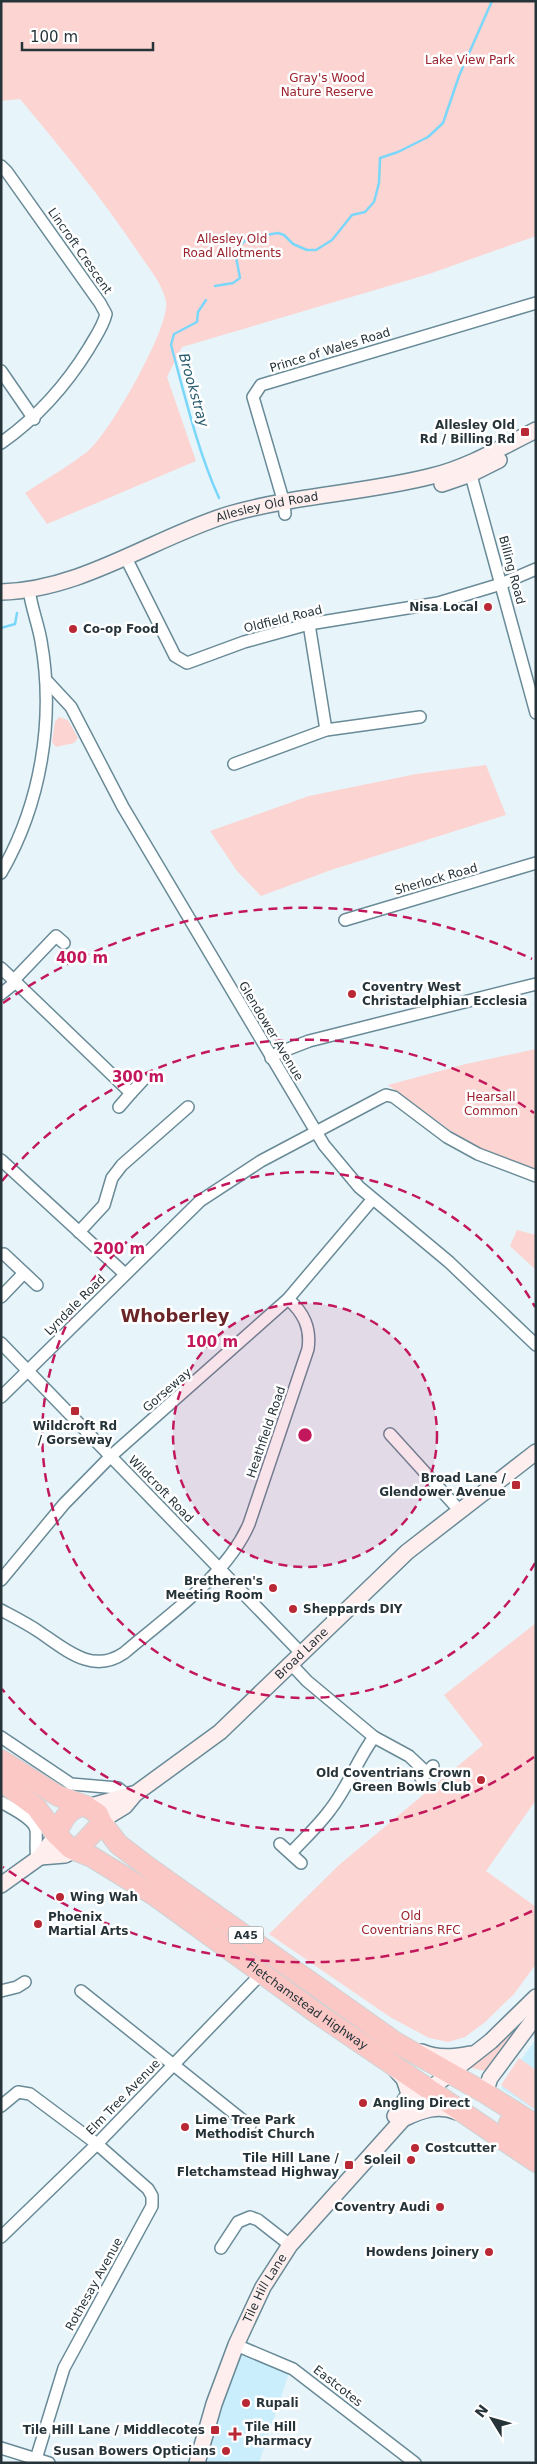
<svg xmlns="http://www.w3.org/2000/svg" width="537" height="2464" viewBox="0 0 537 2464" font-family="'DejaVu Sans',sans-serif">
<style>
.built{fill:#cbeefd}
.green{fill:#fcd4d1}
.lines{fill:none;stroke-linecap:round;stroke-linejoin:round}
.stream{stroke:#7bd7fa;stroke-width:2.5}
.street-casing{stroke:#698a97;stroke-width:14}
.secondary-casing{stroke:#698a97;stroke-width:18}
.highway-casing{stroke:#cfd2d3;stroke-width:22}
.street{stroke:#fff;stroke-width:11}
.secondary{stroke:#feeeee;stroke-width:15}
.highway{stroke:#fcc8c6;stroke-width:20}
.ring{fill:none;stroke:#c2185b;stroke-width:2.5;stroke-dasharray:9 6}
.poi-dot{fill:#b92835;stroke:#fff;stroke-width:2}
.labels{text-anchor:middle;dominant-baseline:central;stroke-width:5;stroke-linejoin:round;paint-order:stroke}
.shield{fill:#fff;stroke:#677174;stroke-width:1}
.shield-label{font-size:11px;font-weight:bold;fill:#263439}
.park-label{font-size:12px;fill:#9c232d;stroke:#fff}
.street-label{font-size:12px;fill:#263439;stroke:#fff}
.poi-label{font-size:12px;font-weight:bold;fill:#263439;stroke:#fff;text-anchor:end}
.water-label{font-size:14px;font-style:italic;fill:#275a6d;stroke:#fff}
.district-label{font-size:18px;font-weight:bold;fill:#6b2527;stroke:#fff}
.centre{fill:#c2185b;stroke:#fff;stroke-width:2.5}
.ring-label{font-size:15px;text-anchor:middle;font-weight:bold;fill:#c2185b;stroke:#fff;stroke-width:5;stroke-linejoin:round;paint-order:stroke}
</style>
<rect width="100%" height="100%" fill="#e7f5fb"/>
<g class="built">
<polygon points="536,2039 536,2111 501,2088"/>
<polygon points="246,2353 290,2370 259,2463 206,2463 212,2436 239,2357"/>
</g>
<g class="green">
<path d="M1,1H536V236L429,274L182,347L167,377L196,461L47,524L25,493C46,479 69,466 88,451C109,434 171,326 166,301C162,283 148,267 138,252C102,198 61,148 20,99L1,101Z"/>
<polygon points="59,717 68,720 78,738 74,743 56,747 52,742 55,722"/>
<polygon points="486,765 506,815 331,870 261,896 237,871 210,831 309,796 416,774"/>
<polygon points="536,1049 536,1171 480,1150 455,1134 388,1085 466,1064"/>
<polygon points="517,1230 536,1235 536,1270 510,1246"/>
<polygon points="536,1623 536,1800 486,1871 536,1907 536,1964 514,1994 484,2023 465,2037 448,2042 429,2038 390,2017 269,1934 339,1865 483,1745 444,1695"/>
<polygon points="536,2007 536,2011 485,2071 467,2067 523,2021"/>
<polygon points="519,2058 536,2070 536,2110 501,2085"/>
</g>
<g class="lines">
<g class="stream">
<polyline points="215,286 233,283 240,278 236,257 238,247 248,238 278,233 284,235 293,244 307,250 316,250 332,240 352,215 365,212 374,202 379,183 380,158 398,152 428,137 443,123 459,76 492,1"/>
<path d="M206,300L198,312L197,322L174,334L171,345C185,396 197,449 219,498"/>
<polyline points="1,628 15,624 17,613"/>
</g>
<g class="street-casing">
<g id="street">
<path d="M1,166L7,172L100,303L106,314C103,327 95,337 89,348C65,387 38,417 1,443"/>
<polyline points="1,371 34,419"/>
<polyline points="469,468 536,713"/>
<polyline points="285,514 284,503 253,397 261,385 536,303"/>
<polyline points="126,558 175,656 187,663 244,642 309,624 438,603 501,584 536,569"/>
<polyline points="309,624 326,730"/>
<polyline points="46,680 71,707 123,807 324,1145 359,1187 449,1262 536,1345"/>
<polyline points="234,764 326,730 420,717"/>
<path d="M1,873C41,804 55,719 41,641C38,623 31,607 29,589"/>
<polyline points="345,920 536,863"/>
<polyline points="1,968 131,1093 143,1080"/>
<polyline points="14,980 56,936 64,943"/>
<polyline points="1,994 16,982"/>
<polyline points="271,1058 278,1053 309,1041 536,984"/>
<polyline points="119,1107 131,1093"/>
<polyline points="1,1160 125,1274"/>
<polyline points="79,1232 104,1205 112,1178 122,1165 188,1107"/>
<polyline points="4,1254 37,1285"/>
<polyline points="1,1297 24,1273"/>
<polyline points="1,1343 301,1653"/>
<polyline points="1,1397 200,1201 261,1161 380,1098 386,1095 394,1097 447,1137 478,1154 536,1176"/>
<polyline points="390,1434 460,1511"/>
<polyline points="1,1580 64,1504 111,1456 288,1299 372,1200"/>
<path d="M1,1610C14,1617 26,1623 38,1631C65,1649 92,1675 124,1653C167,1616 226,1577 249,1524L308,1349C311,1328 304,1313 288,1299"/>
<polyline points="1,1737 71,1784 118,1788 128,1796"/>
<polyline points="374,1737 409,1756 426,1772"/>
<polyline points="421,1778 433,1766"/>
<path d="M1,1802C11,1808 34,1818 36,1830C37,1840 35,1849 37,1859"/>
<polyline points="280,1844 301,1863"/>
<path d="M291,1853C304,1839 319,1825 330,1810C348,1787 357,1760 374,1737L307,1681L291,1664"/>
<polyline points="1,1991 17,1987 25,1982"/>
<polyline points="81,1991 250,2126"/>
<polyline points="1,2106 18,2092 30,2094 97,2144 148,2189 152,2196 152,2206 64,2368 36,2459"/>
<polyline points="1,2237 97,2144 261,1974"/>
<polyline points="221,2248 238,2222 250,2217 258,2220 290,2245"/>
<polyline points="236,2345 293,2369 415,2463"/>
<polyline points="1,2448 49,2463"/>
</g>
</g>
<g class="secondary-casing">
<g id="secondary">
<polyline points="442,484 471,474 499,460"/>
<path id="s1" d="M1,592C83,590 154,537 230,514C296,495 366,493 432,476C469,467 502,447 536,430"/>
<polyline points="88,1807 133,1794"/>
<path id="s2" d="M102,1820L125,1806L135,1794L220,1732L407,1552L536,1452"/>
<polyline points="40,1857 65,1855 75,1850"/>
<polyline points="1,1885 40,1857 56,1835"/>
<path d="M422,2052C438,2059 454,2057 470,2054"/>
<polyline points="395,2069 404,2079 409,2094 395,2116"/>
<polyline points="485,2093 490,2078 536,2016"/>
<path d="M405,2118C422,2110 439,2104 457,2112"/>
<path id="s3" d="M197,2463L214,2404L236,2345L263,2287L290,2245L430,2089L491,2041L536,1997"/>
</g>
</g>
<g class="highway-casing">
<g id="highway">
<polyline points="1,1760 58,1796 86,1806"/>
<polyline points="1,1781 36,1807 56,1834"/>
<polyline points="102,1823 118,1844 148,1867 395,2042 485,2093 536,2125"/>
<path id="s4" d="M77,1850L102,1823L98,1814L86,1806C69,1806 63,1820 56,1834L70,1848L92,1857L154,1895L318,2014L536,2162"/>
<polyline points="509,2123 536,2142"/>
</g>
</g>
<use href="#street" class="street"/>
<use href="#secondary" class="secondary"/>
<use href="#highway" class="highway"/>
</g>
<circle cx="305" cy="1435" r="132" fill="#c2185b" fill-opacity=".12"/>
<g class="ring">
<circle cx="305" cy="1435" r="132"/>
<path d="M535 1563A263 263 0 1 1 535 1307"/>
<path d="M534 1757A395 395 0 0 1 2 1689M2 1181A395 395 0 0 1 534 1113"/>
<path d="M532 1911A527 527 0 0 1 3 1867M3 1003A527 527 0 0 1 532 959"/>
</g>
<g class="poi-dot">
<rect x="520" y="427" width="10" height="10" rx="2.5"/>
<circle cx="488" cy="607" r="5"/>
<circle cx="73" cy="629" r="5"/>
<circle cx="352" cy="994" r="5"/>
<rect x="70" y="1406" width="10" height="10" rx="2.5"/>
<rect x="511" y="1480" width="10" height="10" rx="2.5"/>
<circle cx="273" cy="1588" r="5"/>
<circle cx="293" cy="1609" r="5"/>
<circle cx="481" cy="1780" r="5"/>
<circle cx="60" cy="1897" r="5"/>
<circle cx="38" cy="1924" r="5"/>
<circle cx="363" cy="2103" r="5"/>
<circle cx="185" cy="2127" r="5"/>
<circle cx="415" cy="2148" r="5"/>
<circle cx="411" cy="2160" r="5"/>
<rect x="344" y="2160" width="10" height="10" rx="2.5"/>
<circle cx="440" cy="2207" r="5"/>
<circle cx="489" cy="2252" r="5"/>
<circle cx="246" cy="2403" r="5"/>
<rect x="210" y="2425" width="10" height="10" rx="2.5"/>
<path d="M232.5 2426.5h5v5h5v5h-5v5h-5v-5h-5v-5h5z"/>
<circle cx="226" cy="2451" r="5"/>
</g>
<g class="labels">
<rect class="shield" x="228.5" y="1926.5" width="35" height="17" rx="4"/>
<g class="shield-label">
<text x="246" y="1935">A45</text>
</g>
<g class="park-label">
<text x="470" y="60">Lake View Park</text>
<text x="327" y="78">Gray's Wood<tspan x="327" dy="14">Nature Reserve</tspan></text>
<text x="232" y="239">Allesley Old<tspan x="232" dy="14">Road Allotments</tspan></text>
<text x="491" y="1097">Hearsall<tspan x="491" dy="14">Common</tspan></text>
<text x="411" y="1916">Old<tspan x="411" dy="14">Coventrians RFC</tspan></text>
</g>
<g class="street-label">
<text transform="translate(80 251) rotate(55)">Lincroft Crescent</text>
<text transform="translate(330 350) rotate(-17)">Prince of Wales Road</text>
<text stroke="none"><textPath href="#s1" startOffset="281">Allesley Old Road</textPath></text>
<text transform="translate(512 570) rotate(75)">Billing Road</text>
<text transform="translate(283 619) rotate(-14)">Oldfield Road</text>
<text transform="translate(436 879) rotate(-16)">Sherlock Road</text>
<text transform="translate(271 1031) rotate(59)">Glendower Avenue</text>
<text transform="translate(75 1305) rotate(-45)">Lyndale Road</text>
<text transform="translate(167 1390) rotate(-41)">Gorseway</text>
<text transform="translate(266 1432) rotate(-71)">Heathfield Road</text>
<text transform="translate(161 1489) rotate(46)">Wildcroft Road</text>
<text stroke="none"><textPath href="#s2" startOffset="261">Broad Lane</textPath></text>
<text stroke="none"><textPath href="#s4" startOffset="410">Fletchamstead Highway</textPath></text>
<text transform="translate(123 2097) rotate(-46)">Elm Tree Avenue</text>
<text transform="translate(94 2284) rotate(-61)">Rothesay Avenue</text>
<text stroke="none"><textPath href="#s3" startOffset="188">Tile Hill Lane</textPath></text>
<text transform="translate(338 2386) rotate(38)">Eastcotes</text>
</g>
<g class="poi-label">
<text x="515" y="425">Allesley Old<tspan x="515" dy="14">Rd / Billing Rd</tspan></text>
<text x="478" y="607">Nisa Local</text>
<text x="83" y="629" text-anchor="start">Co-op Food</text>
<text x="362" y="987" text-anchor="start">Coventry West<tspan x="362" dy="14">Christadelphian Ecclesia</tspan></text>
<text x="75" y="1426" text-anchor="middle">Wildcroft Rd<tspan x="75" dy="14">/ Gorseway</tspan></text>
<text x="506" y="1478">Broad Lane /<tspan x="506" dy="14">Glendower Avenue</tspan></text>
<text x="263" y="1581">Bretheren's<tspan x="263" dy="14">Meeting Room</tspan></text>
<text x="303" y="1609" text-anchor="start">Sheppards DIY</text>
<text x="471" y="1773">Old Coventrians Crown<tspan x="471" dy="14">Green Bowls Club</tspan></text>
<text x="70" y="1897" text-anchor="start">Wing Wah</text>
<text x="48" y="1917" text-anchor="start">Phoenix<tspan x="48" dy="14">Martial Arts</tspan></text>
<text x="373" y="2103" text-anchor="start">Angling Direct</text>
<text x="195" y="2120" text-anchor="start">Lime Tree Park<tspan x="195" dy="14">Methodist Church</tspan></text>
<text x="425" y="2148" text-anchor="start">Costcutter</text>
<text x="339" y="2158">Tile Hill Lane /<tspan x="339" dy="14">Fletchamstead Highway</tspan></text>
<text x="401" y="2160">Soleil</text>
<text x="430" y="2207">Coventry Audi</text>
<text x="479" y="2252">Howdens Joinery</text>
<text x="256" y="2403" text-anchor="start">Rupali</text>
<text x="245" y="2427" text-anchor="start">Tile Hill<tspan x="245" dy="14">Pharmacy</tspan></text>
<text x="205" y="2430">Tile Hill Lane / Middlecotes</text>
<text x="216" y="2451">Susan Bowers Opticians</text>
</g>
<g class="water-label">
<text transform="translate(194 390) rotate(74)">Brookstray</text>
</g>
<g class="district-label">
<text x="175" y="1315">Whoberley</text>
</g>
</g>
<circle cx="305" cy="1435" r="8" class="centre"/>
<g class="ring-label">
<text x="82" y="963">400 m</text>
<text x="138" y="1082">300 m</text>
<text x="119" y="1254">200 m</text>
<text x="212" y="1347">100 m</text>
</g>
<rect width="537" height="2464" fill="none" stroke="#263439" stroke-width="5"/>
<g transform="translate(492 2419) rotate(307)" stroke="#ffffff" stroke-width="4" paint-order="stroke">
<path d="M0-4L9 19L0 12L-9 19Z" fill="#263439"/>
<text y="-8" font-size="14" font-weight="bold" text-anchor="middle" fill="#263439">N</text>
</g>
<path d="M22 42v8h131v-8" fill="none" stroke="#263439" stroke-width="2.5"/>
<text x="30" y="42" font-size="15" fill="#263439" stroke="#ffffff" stroke-width="4" paint-order="stroke">100 m</text>
</svg>
